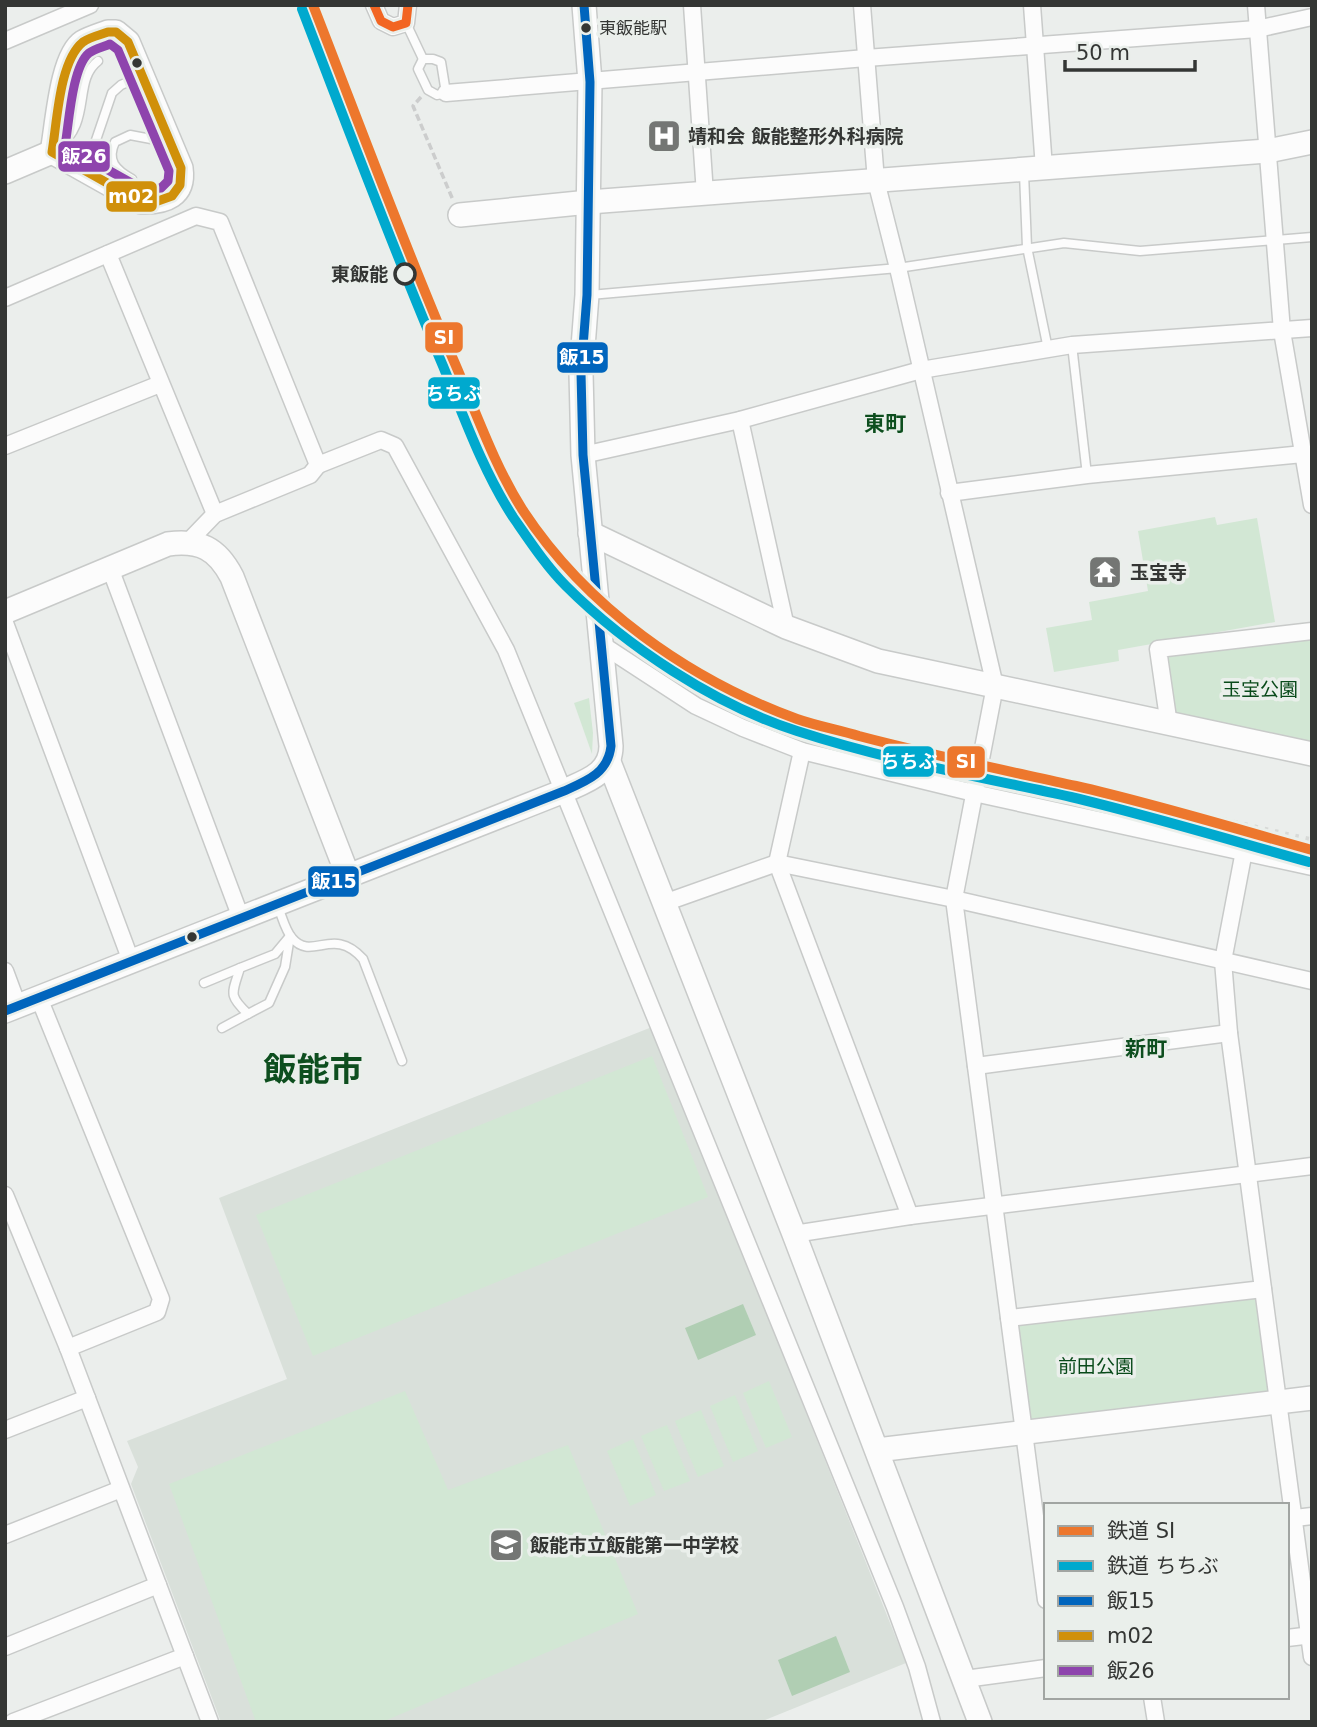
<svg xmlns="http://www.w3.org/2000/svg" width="1317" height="1727" viewBox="0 0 1317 1727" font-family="'DejaVu Sans','Noto Sans JP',sans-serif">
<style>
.built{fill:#d9e0da}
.green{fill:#d2e7d4}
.water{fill:#b0ceb3}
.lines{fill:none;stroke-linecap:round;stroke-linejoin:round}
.lane-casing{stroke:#c8cac9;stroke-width:11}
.street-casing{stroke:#c8cac9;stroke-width:19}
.secondary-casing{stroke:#c8cac9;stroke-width:26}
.path{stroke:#cccdcd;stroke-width:3.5;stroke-dasharray:7 3.5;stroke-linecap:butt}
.lane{stroke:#fcfcfc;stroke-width:8}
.street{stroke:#fcfcfc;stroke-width:16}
.secondary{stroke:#fcfcfc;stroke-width:23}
.rail{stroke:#d8dad8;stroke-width:5;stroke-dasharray:3.5 7;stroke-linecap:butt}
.bus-1-casing{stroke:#eaefeb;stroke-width:14}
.bus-2-casing{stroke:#eaefeb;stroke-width:14}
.bus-3-casing{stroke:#eaefeb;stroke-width:14}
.bus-4-casing{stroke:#eaefeb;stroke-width:14}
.bus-1{stroke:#0065bd;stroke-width:9}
.bus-2{stroke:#d0900a;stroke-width:9}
.bus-3{stroke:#8e44ad;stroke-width:9}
.bus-4{stroke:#f26522;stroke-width:9}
.rail-1-casing{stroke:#eaefeb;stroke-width:16}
.rail-2-casing{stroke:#eaefeb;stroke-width:16}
.rail-1{stroke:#ed772d;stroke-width:10}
.rail-2{stroke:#00a9ce;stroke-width:10}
.bus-dot{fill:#343634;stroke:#eaefeb;stroke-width:2.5}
.stop-dot{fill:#eaefeb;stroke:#343634;stroke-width:3.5}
.labels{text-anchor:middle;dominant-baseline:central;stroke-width:7;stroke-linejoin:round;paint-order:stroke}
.bus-label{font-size:17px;fill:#343634;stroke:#eaefeb;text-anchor:start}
.poi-label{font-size:19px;font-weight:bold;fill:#343634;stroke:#eaefeb;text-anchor:start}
.stop-label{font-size:19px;font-weight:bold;fill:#343634;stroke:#eaefeb;text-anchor:end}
.park-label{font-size:19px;fill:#094a1a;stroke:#eaefeb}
.neighbourhood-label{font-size:21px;font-weight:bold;fill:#0d4e1e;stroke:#eaefeb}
.town-label{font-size:33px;font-weight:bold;fill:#0d4e1e;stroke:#eaefeb}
.line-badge{stroke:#eaefeb;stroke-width:2.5}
.badge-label{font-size:19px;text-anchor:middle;font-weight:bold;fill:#fff}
</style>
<rect width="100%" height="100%" fill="#ebeeec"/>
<polygon class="built" points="652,1027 906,1663 760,1722 221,1722 131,1484 138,1467 127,1441 287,1379 219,1198"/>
<g class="green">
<polygon points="1215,517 1217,525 1257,518 1275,622 1118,650 1119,661 1054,672 1046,628 1092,620 1089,602 1148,591 1138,531"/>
<polygon points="1312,631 1312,754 1169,725 1158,649"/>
<polygon points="589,698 593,733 592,754 574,703"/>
<polygon points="652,1056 708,1197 313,1356 256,1215"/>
<polygon points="1263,1289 1278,1402 1024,1433 1009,1318"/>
<polygon points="769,1381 792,1437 766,1448 743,1393"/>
<polygon points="405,1391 448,1490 568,1445 638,1614 382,1722 256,1722 169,1484"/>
<polygon points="735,1395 758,1451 733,1462 710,1406"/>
<polygon points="701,1410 724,1466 698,1477 675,1421"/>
<polygon points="667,1425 690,1481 664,1491 641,1436"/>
<polygon points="633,1439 656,1495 630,1506 607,1451"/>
</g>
<g class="water">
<polygon points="743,1304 756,1335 698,1360 685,1328"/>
<polygon points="836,1636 850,1672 792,1696 778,1660"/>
</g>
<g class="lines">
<g class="lane-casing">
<g id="lane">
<polyline points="406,23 423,59"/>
<polygon points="423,59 433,59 441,62 446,93 437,95 428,90 418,69"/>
<path d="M57,148C93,123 72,81 98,61"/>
<polyline points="1024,173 1027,247 1048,349"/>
<polyline points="98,175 95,143 112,93 121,85 139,77"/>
<path d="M132,179C116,170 106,161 115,142L130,135L167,142"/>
<polyline points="590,295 898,268 1064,243 1140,251 1312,237"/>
<polyline points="1072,345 1087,475"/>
<path d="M278,907C282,916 285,930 292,938C312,962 333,925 363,959L402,1061"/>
<path d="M290,936L285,967L269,1003L248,1014C228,995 232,994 240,968L275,954Z"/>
<polyline points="204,983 240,968"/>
<polyline points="222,1028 248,1014"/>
</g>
</g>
<g class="street-casing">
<g id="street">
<polyline points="374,5 381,21 393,27 406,23 408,5"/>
<polyline points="692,5 705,194"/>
<polyline points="862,5 876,181 898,268 995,686 954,899 1046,1600"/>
<polyline points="1032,5 1044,168"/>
<polyline points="1256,5 1282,331 1312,505"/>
<polyline points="5,41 90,5"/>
<polyline points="446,93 866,58 1257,29 1312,17"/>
<polyline points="108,254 215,514"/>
<polyline points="5,298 196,216 220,222 318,465 381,440 395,446 506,650 895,1607 917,1667 932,1722"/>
<polyline points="740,420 786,627"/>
<polyline points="5,446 160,384"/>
<polyline points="583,455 740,420 921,370 1072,345 1312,328"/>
<polyline points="949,493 1087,475 1303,454"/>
<polyline points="189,541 215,514 310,475 318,465"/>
<polyline points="110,568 241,918"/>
<polyline points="5,623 131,961"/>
<polyline points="601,644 696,706 743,728 802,751 974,793 1312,867"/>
<polyline points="1169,725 1158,649 1312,631"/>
<polyline points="802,751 777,863 910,1216"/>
<polyline points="1244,851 1223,961 1229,1033 1312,1657"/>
<polyline points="664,903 777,863 954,899 1312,981"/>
<polyline points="5,971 18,1006"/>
<polyline points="39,998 161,1299 157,1312 68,1348"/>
<polyline points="976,1066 1229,1033"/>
<polyline points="5,1195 68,1348 210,1722"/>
<polyline points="794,1234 910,1216 1312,1166"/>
<polyline points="1009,1318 1263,1289"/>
<polyline points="5,1430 87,1398"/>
<polyline points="1287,1519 1312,1516"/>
<polyline points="5,1535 121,1489"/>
<polyline points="1287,1638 1312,1635"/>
<polyline points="5,1647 158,1585"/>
<polyline points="965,1679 1046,1668"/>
<polyline points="1152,1697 1156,1722"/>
<polyline points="13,1722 185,1656"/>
</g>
</g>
<g class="secondary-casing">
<g id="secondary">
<path d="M108,32H116L128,42L181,168C185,196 165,203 141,202L52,152C57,127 61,56 83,42C90,38 100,35 108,32Z"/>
<polyline points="5,172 52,152"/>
<polyline points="460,215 589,202 1267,151 1312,142"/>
<polyline points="590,533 786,627 878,661 1312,754"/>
<path d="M5,612L168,544C200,540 217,548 232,577L348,876"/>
<polyline points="609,762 794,1234 980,1722"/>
<path d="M5,1011L564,791C586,781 611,774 611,746L583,455L581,373L587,295L590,82L584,5"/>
<polyline points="877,1450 1312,1398"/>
</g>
</g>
<polyline class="path" points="421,97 413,106 453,200"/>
<use href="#lane" class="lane"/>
<use href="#street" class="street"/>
<use href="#secondary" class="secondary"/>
<polyline class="rail" points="1111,794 1312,840"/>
<g class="bus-1-casing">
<path id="bus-1" d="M5,1011L564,791C587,781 608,773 611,746L583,455L581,373L587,295L590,82L584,5"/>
</g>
<g class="bus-2-casing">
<path id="bus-2" d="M108,32H116L128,42L181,168L180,185L172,196L158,201L141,202L52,152C57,124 59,61 83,42C90,37 100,35 108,32Z"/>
</g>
<g class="bus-3-casing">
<path id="bus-3" d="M110,44L118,50L169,171L168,181L161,188L144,190L65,146C69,123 72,67 89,53C95,49 103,47 110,44Z"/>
</g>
<g class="bus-4-casing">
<polyline id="bus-4" points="374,5 381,21 393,27 406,23 408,5"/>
</g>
<use href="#bus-1" class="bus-1"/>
<use href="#bus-2" class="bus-2"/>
<use href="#bus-3" class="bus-3"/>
<use href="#bus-4" class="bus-4"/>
<g class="rail-1-casing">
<path id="rail-1" d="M313,5C359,123 403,243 453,359C475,409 493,463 522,509C586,607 688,679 797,719C817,726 839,730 859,736C931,755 1004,770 1076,786C1155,804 1233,828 1312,850"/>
</g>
<g class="rail-2-casing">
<path id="rail-2" d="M302,9C348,128 393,249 443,366C464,417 483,471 513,517C529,540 546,566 566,586C626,646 715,705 797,731C886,760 980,777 1071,797C1151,816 1230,840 1309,862"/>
</g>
<use href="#rail-1" class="rail-1"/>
<use href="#rail-2" class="rail-2"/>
</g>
<defs>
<g id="hospital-square" transform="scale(1.75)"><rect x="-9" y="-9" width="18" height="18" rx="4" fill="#747674" stroke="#eaefeb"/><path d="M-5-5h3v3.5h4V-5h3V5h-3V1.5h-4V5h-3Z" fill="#fff"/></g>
<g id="temple-square" transform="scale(1.75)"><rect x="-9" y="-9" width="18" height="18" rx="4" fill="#747674" stroke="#eaefeb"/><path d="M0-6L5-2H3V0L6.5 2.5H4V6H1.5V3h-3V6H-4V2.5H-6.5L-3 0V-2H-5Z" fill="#fff"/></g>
<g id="school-square" transform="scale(1.75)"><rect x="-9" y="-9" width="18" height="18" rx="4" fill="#747674" stroke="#eaefeb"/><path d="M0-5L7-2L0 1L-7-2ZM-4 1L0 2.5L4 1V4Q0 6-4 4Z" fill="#fff"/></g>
</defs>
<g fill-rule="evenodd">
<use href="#hospital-square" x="664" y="136"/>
<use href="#temple-square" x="1105" y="572"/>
<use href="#school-square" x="506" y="1545"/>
</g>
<g class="bus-dot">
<circle cx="586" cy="28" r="6"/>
<circle cx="137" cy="63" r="6"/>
<circle cx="192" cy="937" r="6"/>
</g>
<circle class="stop-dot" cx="405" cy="274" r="10"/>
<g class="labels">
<g class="bus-label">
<text x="599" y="28">東飯能駅</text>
</g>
<g class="poi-label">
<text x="688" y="136">靖和会 飯能整形外科病院</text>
<text x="1130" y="572">玉宝寺</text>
<text x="530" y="1545">飯能市立飯能第一中学校</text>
</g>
<g class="stop-label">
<text x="388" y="274">東飯能</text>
</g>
<g class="park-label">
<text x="1260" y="689">玉宝公園</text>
<text x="1096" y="1366">前田公園</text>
</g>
<g class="neighbourhood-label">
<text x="885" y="424">東町</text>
<text x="1146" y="1049">新町</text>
</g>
<g class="town-label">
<text x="313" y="1069">飯能市</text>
</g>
</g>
<g class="line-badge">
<rect x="57" y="140" width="54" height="33" rx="7" fill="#8e44ad"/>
<rect x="105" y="180" width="53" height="33" rx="7" fill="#d0900a"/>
<rect x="424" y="321" width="40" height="33" rx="7" fill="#ed772d"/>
<rect x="556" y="341" width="53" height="33" rx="7" fill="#0065bd"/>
<rect x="427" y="376" width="54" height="34" rx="7" fill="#00a9ce"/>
<rect x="882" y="745" width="53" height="33" rx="7" fill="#00a9ce"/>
<rect x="946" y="745" width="40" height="34" rx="7" fill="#ed772d"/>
<rect x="307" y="865" width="53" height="33" rx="7" fill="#0065bd"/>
</g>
<g class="badge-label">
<text x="84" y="163">飯26</text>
<text x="131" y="203">m02</text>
<text x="444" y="344">SI</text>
<text x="582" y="364">飯15</text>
<text x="454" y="400">ちちぶ</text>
<text x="909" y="768">ちちぶ</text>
<text x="966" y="768">SI</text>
<text x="334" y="888">飯15</text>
</g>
<rect width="1317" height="1727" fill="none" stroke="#343634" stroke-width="14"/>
<rect x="1044" y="1503" width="245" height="196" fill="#eaefeb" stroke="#a1a5a2" stroke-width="2"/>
<rect x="1058" y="1526" width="35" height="10" fill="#ed772d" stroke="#a1a5a2" stroke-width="2"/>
<text x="1107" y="1538" font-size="21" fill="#343634">鉄道 SI</text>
<rect x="1058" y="1561" width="35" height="10" fill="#00a9ce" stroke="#a1a5a2" stroke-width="2"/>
<text x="1107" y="1573" font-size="21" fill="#343634">鉄道 ちちぶ</text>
<rect x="1058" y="1596" width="35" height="10" fill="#0065bd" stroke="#a1a5a2" stroke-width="2"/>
<text x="1107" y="1608" font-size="21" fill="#343634">飯15</text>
<rect x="1058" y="1631" width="35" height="10" fill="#d0900a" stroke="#a1a5a2" stroke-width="2"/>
<text x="1107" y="1643" font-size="21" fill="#343634">m02</text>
<rect x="1058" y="1666" width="35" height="10" fill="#8e44ad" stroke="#a1a5a2" stroke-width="2"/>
<text x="1107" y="1678" font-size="21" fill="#343634">飯26</text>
<path d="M1065 60v10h130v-10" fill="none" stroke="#343634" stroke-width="3.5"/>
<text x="1076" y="60" font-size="21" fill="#343634" stroke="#eaefeb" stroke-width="5" paint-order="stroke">50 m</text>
</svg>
